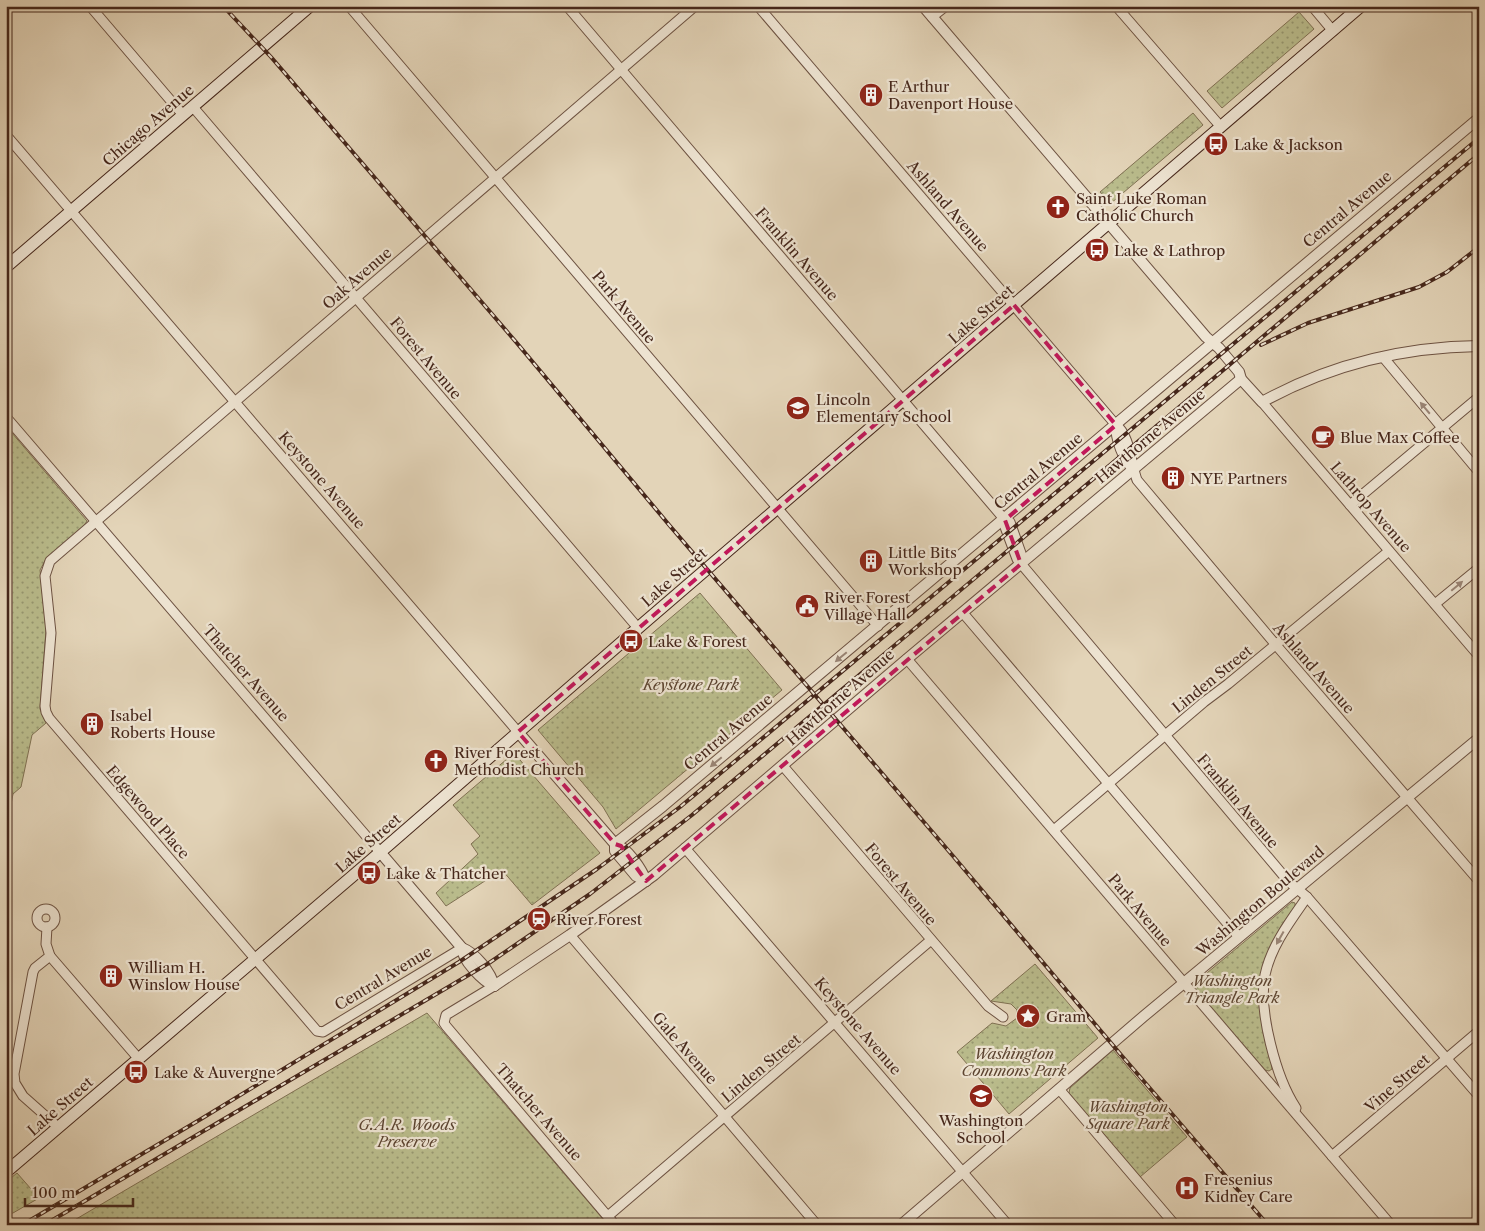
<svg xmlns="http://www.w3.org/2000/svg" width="1485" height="1231" viewBox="0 0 1485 1231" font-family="'Libre Caslon Text',serif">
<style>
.park{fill:url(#park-dots);stroke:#807153}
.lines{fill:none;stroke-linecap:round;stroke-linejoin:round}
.minor-casing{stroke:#6d5242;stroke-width:11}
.tertiary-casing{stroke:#6d5242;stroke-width:12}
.secondary-casing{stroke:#46271b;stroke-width:13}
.minor{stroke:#ede3d1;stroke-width:9}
.tertiary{stroke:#ede3d1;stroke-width:10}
.secondary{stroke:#ede3d1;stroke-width:11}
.rail-casing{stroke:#46271b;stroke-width:4}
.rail{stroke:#ede3d1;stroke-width:2;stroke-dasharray:5.5;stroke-linecap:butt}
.oneway{fill:#9a8576}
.marked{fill:none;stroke:#c2185b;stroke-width:4;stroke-dasharray:10 6;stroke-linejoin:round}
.labels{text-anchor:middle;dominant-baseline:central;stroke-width:4.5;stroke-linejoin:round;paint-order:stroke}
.poi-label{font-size:15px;fill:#46271b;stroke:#ede3d1;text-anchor:start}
.street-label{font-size:15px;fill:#46271b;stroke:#ede3d1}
.park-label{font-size:15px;font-style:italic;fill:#5d4531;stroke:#ede3d1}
</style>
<defs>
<pattern id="park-dots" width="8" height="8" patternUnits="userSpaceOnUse" patternTransform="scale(1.25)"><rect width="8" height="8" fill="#b9bb8b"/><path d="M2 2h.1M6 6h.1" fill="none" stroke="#989871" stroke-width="1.8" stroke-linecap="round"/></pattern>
</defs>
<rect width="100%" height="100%" fill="#e3d4b8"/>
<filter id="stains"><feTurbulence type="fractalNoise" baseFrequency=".004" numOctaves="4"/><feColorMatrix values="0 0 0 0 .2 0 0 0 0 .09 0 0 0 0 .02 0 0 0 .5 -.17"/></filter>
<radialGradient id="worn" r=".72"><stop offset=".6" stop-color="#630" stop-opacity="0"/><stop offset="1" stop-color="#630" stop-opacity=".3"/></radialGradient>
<g class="park">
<polygon points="1299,12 1314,29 1222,108 1207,91"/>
<polygon points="1193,113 1203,125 1110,204 1100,192"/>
<polygon points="6,426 87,521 83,527 46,559 40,570 46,630 40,709 46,723 32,735 21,787 13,794 6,830"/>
<polygon points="700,593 782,690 616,829 603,807 538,730"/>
<polygon points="514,753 600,853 532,905 502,870 446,906 436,893 478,854 471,844 480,836 453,805"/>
<polygon points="1292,902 1295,903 1295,906 1281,926 1272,944 1260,1009 1265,1041 1272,1065 1272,1069 1269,1071 1265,1070 1194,988 1195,983"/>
<polygon points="1035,964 1098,1038 1009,1114 957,1052 992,1023 1006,1026 1017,1018 1017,1010 1011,1004 991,1001"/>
<polygon points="427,1013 608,1225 66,1225"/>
<polygon points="1113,1050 1187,1137 1140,1177 1069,1093 1070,1088"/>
<polygon points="17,1173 39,1198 6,1217 6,1182"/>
</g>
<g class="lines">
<g class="minor-casing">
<g id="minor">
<polyline points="90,6 183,115"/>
<polyline points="349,6 878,626"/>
<polyline points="567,6 1005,520 1010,522 1022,556 1021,564"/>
<path d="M758,6L1116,425C1130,435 1131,464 1137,480L1276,645L1479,881"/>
<polyline points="1116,6 1221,127"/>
<polyline points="1312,6 1333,31"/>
<polyline points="932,17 946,6"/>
<polyline points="193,107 638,628"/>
<polyline points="6,135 518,732"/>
<polyline points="1383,357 1479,472"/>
<polyline points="1262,402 1479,656"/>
<polyline points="6,417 380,852"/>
<path d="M1116,425C1115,438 1123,462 1134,470"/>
<polyline points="1350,505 1479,397"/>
<polyline points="1005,520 1005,527 1017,559 1288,881 1307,897 1479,1096"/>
<polyline points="1435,604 1479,568"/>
<polyline points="963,613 1239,937"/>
<polyline points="907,659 1391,1225"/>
<polyline points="783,766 988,1006 1003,1017"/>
<polyline points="1054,830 1204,702 1228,684 1389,551"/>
<polyline points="685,848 1008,1225"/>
<circle cx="46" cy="918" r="9"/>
<polyline points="47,927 46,944 50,956 35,968 33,972 14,1074 15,1083 23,1096 58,1127"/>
<polyline points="570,935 817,1225"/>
<polyline points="462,948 338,1023 323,1032 317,1031 49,718 46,712 45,706 51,633 45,576 50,561 695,6"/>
<polyline points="50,956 138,1058"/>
<polyline points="494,986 446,1015 444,1023 446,1026 615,1225"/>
<polyline points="1059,1089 1175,1225"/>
<path d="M1296,1108C1276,1078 1258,1010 1265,975C1271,946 1291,920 1307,897"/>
<polyline points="1332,1156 1479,1031"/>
<polyline points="608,1216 931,940"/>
</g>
</g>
<g class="tertiary-casing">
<g id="tertiary">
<path d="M923,6L1206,337L1219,348L1239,372L1241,379L1262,402C1329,365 1402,347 1479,346"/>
<path d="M518,732L615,844C627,847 642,870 646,881"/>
<polyline points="615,844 663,806 1479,118"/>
<polyline points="615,844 615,851 636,876 646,881"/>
<path d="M380,852L462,948C475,953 491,972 494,986"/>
<path d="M462,948C462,960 483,981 494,986"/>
<polyline points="494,986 570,935 654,875 907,659 1241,379"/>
<polyline points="901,1225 1144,1016 1479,738"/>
</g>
</g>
<g class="secondary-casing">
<g id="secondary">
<polyline points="6,267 310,6"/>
<polyline points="6,1172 369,862 645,622 1361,6"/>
</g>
</g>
<use href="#minor" class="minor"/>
<use href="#tertiary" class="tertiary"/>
<use href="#secondary" class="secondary"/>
<g class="rail-casing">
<g id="rail">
<polyline points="223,6 271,57 516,342 670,526 953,856 1122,1056 1268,1225"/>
<polyline points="1261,345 1308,323 1419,287 1447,272 1479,247"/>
<polyline points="22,1225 201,1119 459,962 597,869 680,807 740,757 1479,138"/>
<polyline points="44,1225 489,963 590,894 692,815 1221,372 1479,154"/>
</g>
</g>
<use href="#rail" class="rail"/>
</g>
<defs><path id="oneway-solid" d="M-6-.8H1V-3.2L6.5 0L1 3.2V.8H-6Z" transform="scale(1.25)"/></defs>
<g class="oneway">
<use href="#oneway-solid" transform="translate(1425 408) rotate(-130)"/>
<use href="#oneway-solid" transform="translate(1457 586) rotate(-40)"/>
<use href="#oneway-solid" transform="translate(841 657) rotate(140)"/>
<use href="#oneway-solid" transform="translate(716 762) rotate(140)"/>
<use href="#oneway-solid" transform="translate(1280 938) rotate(119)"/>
</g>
<path class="marked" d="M1014,305L1116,425L1005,520L1021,564L646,881L621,846L615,844L518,732Z"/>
<defs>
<g id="building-disc" transform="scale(1.25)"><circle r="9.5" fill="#8f2418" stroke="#ede3d1"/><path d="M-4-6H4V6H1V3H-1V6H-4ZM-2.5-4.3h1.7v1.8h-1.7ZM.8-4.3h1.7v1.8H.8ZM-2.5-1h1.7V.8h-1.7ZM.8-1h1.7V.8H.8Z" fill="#fff"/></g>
<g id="bus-disc" transform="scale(1.25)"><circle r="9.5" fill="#8f2418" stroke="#ede3d1"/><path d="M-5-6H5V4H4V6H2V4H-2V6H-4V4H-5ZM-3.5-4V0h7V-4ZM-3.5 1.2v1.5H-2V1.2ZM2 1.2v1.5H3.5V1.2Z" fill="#fff"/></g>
<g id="church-disc" transform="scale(1.25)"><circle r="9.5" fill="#8f2418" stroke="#ede3d1"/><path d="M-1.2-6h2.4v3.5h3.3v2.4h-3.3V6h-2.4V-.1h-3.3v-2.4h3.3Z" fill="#fff"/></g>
<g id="school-disc" transform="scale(1.25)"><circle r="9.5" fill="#8f2418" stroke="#ede3d1"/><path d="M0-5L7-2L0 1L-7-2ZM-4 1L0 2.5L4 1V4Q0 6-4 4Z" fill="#fff"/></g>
<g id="cafe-disc" transform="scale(1.25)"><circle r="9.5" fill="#8f2418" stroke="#ede3d1"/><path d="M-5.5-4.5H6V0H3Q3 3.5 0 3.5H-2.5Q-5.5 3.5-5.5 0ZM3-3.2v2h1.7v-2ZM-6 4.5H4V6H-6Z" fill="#fff"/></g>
<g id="civic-disc" transform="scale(1.25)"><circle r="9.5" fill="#8f2418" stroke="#ede3d1"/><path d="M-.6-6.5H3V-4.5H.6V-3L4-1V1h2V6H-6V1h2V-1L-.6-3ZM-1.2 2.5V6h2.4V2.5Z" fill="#fff"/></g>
<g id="station-disc" transform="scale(1.25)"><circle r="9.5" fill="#8f2418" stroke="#ede3d1"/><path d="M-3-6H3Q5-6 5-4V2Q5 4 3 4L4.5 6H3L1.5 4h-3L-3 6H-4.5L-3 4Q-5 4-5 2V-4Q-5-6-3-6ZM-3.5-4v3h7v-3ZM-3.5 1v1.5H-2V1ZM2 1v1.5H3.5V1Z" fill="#fff"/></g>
<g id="sight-disc" transform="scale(1.25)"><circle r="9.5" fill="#8f2418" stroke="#ede3d1"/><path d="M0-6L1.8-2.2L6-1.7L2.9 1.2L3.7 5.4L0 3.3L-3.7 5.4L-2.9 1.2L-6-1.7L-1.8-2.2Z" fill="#fff"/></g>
<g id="hospital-disc" transform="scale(1.25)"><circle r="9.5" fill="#8f2418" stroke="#ede3d1"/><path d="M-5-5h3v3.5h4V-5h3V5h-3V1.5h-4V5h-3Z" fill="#fff"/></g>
</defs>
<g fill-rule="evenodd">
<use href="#building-disc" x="871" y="95"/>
<use href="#bus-disc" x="1216" y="144"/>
<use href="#church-disc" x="1058" y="207"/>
<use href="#bus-disc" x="1097" y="250"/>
<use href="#school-disc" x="798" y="408"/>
<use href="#cafe-disc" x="1323" y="437"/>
<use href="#building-disc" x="1173" y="478"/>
<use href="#building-disc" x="871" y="561"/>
<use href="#civic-disc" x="807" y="606"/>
<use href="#bus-disc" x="631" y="641"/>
<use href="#building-disc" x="92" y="724"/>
<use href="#church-disc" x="436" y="761"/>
<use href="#bus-disc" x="369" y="873"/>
<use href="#station-disc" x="539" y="919"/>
<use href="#building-disc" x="111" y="976"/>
<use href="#sight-disc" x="1028" y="1016"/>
<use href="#bus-disc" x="136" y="1072"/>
<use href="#school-disc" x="981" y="1096"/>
<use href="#hospital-disc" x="1187" y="1188"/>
</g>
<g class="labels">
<g class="poi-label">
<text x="888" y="86">E Arthur<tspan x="888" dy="17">Davenport House</tspan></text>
<text x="1234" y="144">Lake &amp; Jackson</text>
<text x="1076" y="198">Saint Luke Roman<tspan x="1076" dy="17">Catholic Church</tspan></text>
<text x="1114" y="250">Lake &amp; Lathrop</text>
<text x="816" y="399">Lincoln<tspan x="816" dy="17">Elementary School</tspan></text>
<text x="1340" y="437">Blue Max Coffee</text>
<text x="1190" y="478">NYE Partners</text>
<text x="888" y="552">Little Bits<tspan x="888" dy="17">Workshop</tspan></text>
<text x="824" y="597">River Forest<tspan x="824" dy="17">Village Hall</tspan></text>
<text x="648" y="641">Lake &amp; Forest</text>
<text x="110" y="715">Isabel<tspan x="110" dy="17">Roberts House</tspan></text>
<text x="454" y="752">River Forest<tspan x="454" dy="17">Methodist Church</tspan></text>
<text x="386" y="873">Lake &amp; Thatcher</text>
<text x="556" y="919">River Forest</text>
<text x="128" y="967">William H.<tspan x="128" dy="17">Winslow House</tspan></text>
<text x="1046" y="1016">Gram</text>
<text x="154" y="1072">Lake &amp; Auvergne</text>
<text x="981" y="1120" text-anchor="middle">Washington<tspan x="981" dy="17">School</tspan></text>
<text x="1204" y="1179">Fresenius<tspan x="1204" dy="17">Kidney Care</tspan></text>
</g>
<g class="street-label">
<text transform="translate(148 125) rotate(-41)">Chicago Avenue</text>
<text transform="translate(948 206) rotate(49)">Ashland Avenue</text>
<text transform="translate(1347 209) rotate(-40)">Central Avenue</text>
<text transform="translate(797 254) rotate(49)">Franklin Avenue</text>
<text transform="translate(357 278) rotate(-41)">Oak Avenue</text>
<text transform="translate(624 307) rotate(50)">Park Avenue</text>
<text transform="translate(981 314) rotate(-41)">Lake Street</text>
<text transform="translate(426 358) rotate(50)">Forest Avenue</text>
<text transform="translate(1150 436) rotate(-40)">Hawthorne Avenue</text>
<text transform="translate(1038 471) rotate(-40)">Central Avenue</text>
<text transform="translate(322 480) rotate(49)">Keystone Avenue</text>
<text transform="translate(1371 507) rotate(49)">Lathrop Avenue</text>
<text transform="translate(674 577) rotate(-41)">Lake Street</text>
<text transform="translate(1314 668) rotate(49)">Ashland Avenue</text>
<text transform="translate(246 673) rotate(49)">Thatcher Avenue</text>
<text transform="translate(1212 679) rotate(-39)">Linden Street</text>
<text transform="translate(840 697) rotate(-41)">Hawthorne Avenue</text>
<text transform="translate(728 732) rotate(-40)">Central Avenue</text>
<text transform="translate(1238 801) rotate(50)">Franklin Avenue</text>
<text transform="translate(148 812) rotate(49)">Edgewood Place</text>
<text transform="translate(368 843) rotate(-41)">Lake Street</text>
<text transform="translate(901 884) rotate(50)">Forest Avenue</text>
<text transform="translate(1260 901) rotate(-40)">Washington Boulevard</text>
<text transform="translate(1140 910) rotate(50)">Park Avenue</text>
<text transform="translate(383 978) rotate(-31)">Central Avenue</text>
<text transform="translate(858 1026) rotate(49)">Keystone Avenue</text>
<text transform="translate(685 1048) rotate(49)">Gale Avenue</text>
<text transform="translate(761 1068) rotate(-40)">Linden Street</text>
<text transform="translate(1397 1083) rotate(-41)">Vine Street</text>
<text transform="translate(60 1106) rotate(-41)">Lake Street</text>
<text transform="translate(539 1112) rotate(49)">Thatcher Avenue</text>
</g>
<g class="park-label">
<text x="691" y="684">Keystone Park</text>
<text x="1232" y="980">Washington<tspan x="1232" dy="17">Triangle Park</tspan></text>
<text x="1014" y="1053">Washington<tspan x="1014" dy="17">Commons Park</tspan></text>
<text x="1128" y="1106">Washington<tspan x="1128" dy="17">Square Park</tspan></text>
<text x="407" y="1124">G.A.R. Woods<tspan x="407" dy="17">Preserve</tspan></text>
</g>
</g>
<rect width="1485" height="1231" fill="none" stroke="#e3d4b8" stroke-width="25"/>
<rect x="8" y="8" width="1470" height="1216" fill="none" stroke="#46271b" stroke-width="2.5"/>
<rect x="12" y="12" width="1460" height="1206" fill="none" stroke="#46271b"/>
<path d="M25 1198v8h108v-8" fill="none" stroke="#46271b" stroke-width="2.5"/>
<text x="32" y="1198" font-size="15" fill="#46271b" stroke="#ede3d1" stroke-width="4" paint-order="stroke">100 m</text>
<rect width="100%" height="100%" filter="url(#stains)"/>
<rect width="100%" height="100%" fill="url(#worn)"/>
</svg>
